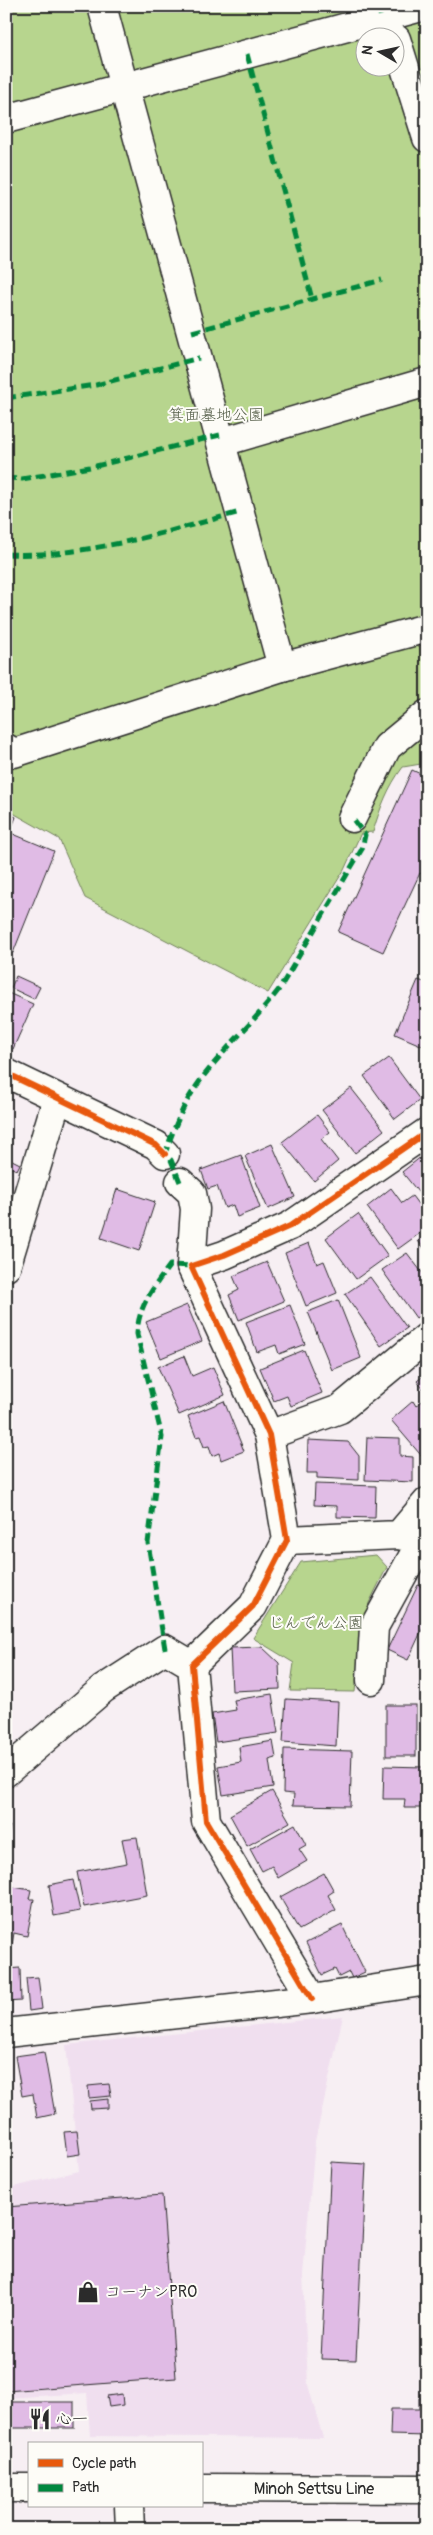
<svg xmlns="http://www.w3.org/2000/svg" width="433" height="2535" viewBox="0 0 433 2535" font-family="Pangolin,'Klee One',sans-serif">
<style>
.built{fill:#f0dfef}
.green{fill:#b7d58e;stroke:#71805c;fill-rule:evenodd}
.building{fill:#e0bbe5;stroke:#2b2b2b}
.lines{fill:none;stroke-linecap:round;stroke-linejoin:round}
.minor-casing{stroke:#2b2b2b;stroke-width:31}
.major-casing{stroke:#2b2b2b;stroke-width:31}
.minor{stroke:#fdfcf7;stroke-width:28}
.major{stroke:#fdfcf7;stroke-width:28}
.quiet{stroke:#00873e;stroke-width:5;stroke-dasharray:10 5;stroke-linecap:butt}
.cycleway-casing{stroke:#fdfcf7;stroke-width:9}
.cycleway{stroke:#e8590c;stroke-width:6}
.labels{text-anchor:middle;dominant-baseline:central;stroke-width:4;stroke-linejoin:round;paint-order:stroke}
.park-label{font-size:16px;fill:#555e49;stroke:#fdfcf7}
.poi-label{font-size:16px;fill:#2b2b2b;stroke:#fdfcf7;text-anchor:start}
.street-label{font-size:16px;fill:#2b2b2b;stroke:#fdfcf7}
</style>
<rect width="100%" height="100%" fill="#f7eff3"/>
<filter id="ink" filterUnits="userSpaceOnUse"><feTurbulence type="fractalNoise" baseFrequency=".02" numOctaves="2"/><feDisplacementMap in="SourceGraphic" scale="10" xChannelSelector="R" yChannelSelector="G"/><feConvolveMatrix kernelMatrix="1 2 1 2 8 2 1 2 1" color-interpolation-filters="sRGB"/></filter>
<g filter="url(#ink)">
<polygon class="built" points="343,2016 315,2141 303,2275 308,2385 323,2438 90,2436 87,2393 6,2398 6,2189 79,2171 66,2045"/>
<g class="green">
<path d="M6,6H427V763L403,767C388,787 380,808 373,832L361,833L344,870L268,993L85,898L59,839L6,809ZM366,38H396V68H366Z"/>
<polygon points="376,1555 387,1567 369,1603 361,1632 355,1692 290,1691 294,1663 253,1638 301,1562"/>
</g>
<g class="building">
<polygon points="412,770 427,777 427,876 420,873 383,952 338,932"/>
<polygon points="7,813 16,817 12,827 6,825"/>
<polygon points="6,831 54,851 13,953 6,950"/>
<polygon points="16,976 40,987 34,999 11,988"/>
<polygon points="418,980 427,983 427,1038 423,1046 395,1034"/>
<polygon points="6,992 33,1004 13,1049 6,1046"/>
<polygon points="389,1058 420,1100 395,1119 364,1076"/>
<polygon points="351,1088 384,1130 355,1153 322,1110"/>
<polygon points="317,1115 330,1132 321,1139 338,1161 314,1181 282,1142"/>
<polygon points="272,1144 295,1197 268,1209 245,1156"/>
<polygon points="427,1152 427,1203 402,1172"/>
<polygon points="241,1155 260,1208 237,1217 233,1205 225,1208 217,1186 208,1189 201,1170"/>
<polygon points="8,1158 20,1164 17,1170 6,1166"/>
<polygon points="391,1188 402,1203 412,1196 427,1216 427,1228 398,1249 367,1207"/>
<polygon points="117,1189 155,1202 139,1251 101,1238"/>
<polygon points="358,1214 388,1256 356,1279 326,1238"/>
<polygon points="427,1234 427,1252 418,1241"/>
<polygon points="309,1243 317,1264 324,1261 337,1293 306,1306 285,1253"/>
<polygon points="407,1253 427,1279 427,1310 416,1318 382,1270"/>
<polygon points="267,1262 284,1301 239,1320 229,1295 239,1290 233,1276"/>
<polygon points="370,1277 407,1328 381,1346 345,1294"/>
<polygon points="338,1300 361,1358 332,1370 308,1312"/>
<polygon points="187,1305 202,1341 161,1358 146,1322"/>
<polygon points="290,1305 305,1344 279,1354 276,1345 257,1352 246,1322"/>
<polygon points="304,1350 322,1393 291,1406 287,1396 274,1401 260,1368"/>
<polygon points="184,1356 192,1376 213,1367 225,1395 179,1415 158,1367"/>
<polygon points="427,1373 427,1394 417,1381"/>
<polygon points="425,1399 427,1401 425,1460 391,1420 413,1401 416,1406"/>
<polygon points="224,1401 244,1451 221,1460 219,1453 212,1456 209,1446 204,1447 200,1436 196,1437 188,1416"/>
<polygon points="367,1437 400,1438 400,1456 413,1457 413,1482 365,1480"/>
<polygon points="308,1440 348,1442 359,1456 359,1480 317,1478 317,1473 307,1473"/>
<polygon points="315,1484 376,1486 375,1518 337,1517 337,1506 314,1505"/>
<polygon points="418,1585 427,1589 427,1619 408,1660 387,1650"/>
<polygon points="262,1647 279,1663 280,1689 232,1691 230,1648"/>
<polygon points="272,1694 278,1733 216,1742 212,1714 236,1710 234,1700"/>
<polygon points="286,1699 338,1702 336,1746 283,1742"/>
<rect x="386" y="1705" width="30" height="51"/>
<polygon points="273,1741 276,1758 269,1760 273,1787 223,1795 218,1766 241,1762 239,1747"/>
<polygon points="284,1749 352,1751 350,1806 293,1805 294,1794 283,1793"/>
<polygon points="384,1766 424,1767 424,1778 427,1778 427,1808 404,1808 405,1799 383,1799"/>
<polygon points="272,1791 290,1822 247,1846 230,1815"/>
<polygon points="295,1824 306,1845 299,1849 307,1861 278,1878 272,1866 262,1871 250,1849"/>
<polygon points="6,1826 10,1826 6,1847"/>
<polygon points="137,1837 147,1895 84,1907 77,1872 127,1863 122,1839"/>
<polygon points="324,1873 334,1891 328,1895 336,1910 299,1930 280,1897"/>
<polygon points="73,1880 80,1911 54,1916 49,1885"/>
<polygon points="7,1886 31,1890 29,1899 34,1899 27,1936 14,1933 11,1950 6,1949"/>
<polygon points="342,1925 365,1972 352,1978 349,1972 339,1977 335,1969 322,1975 306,1943"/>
<polygon points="20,1968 21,2001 6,2002 6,1969"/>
<polygon points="38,1977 42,2009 29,2011 26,1978"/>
<polygon points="44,2052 55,2114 37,2118 33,2094 22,2096 15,2056"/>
<polygon points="109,2084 111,2096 89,2098 88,2086"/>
<polygon points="108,2099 108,2108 91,2109 90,2101"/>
<polygon points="77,2131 80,2154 67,2156 64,2132"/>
<polygon points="331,2162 366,2164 356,2360 321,2359"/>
<polygon points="162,2195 176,2378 6,2391 6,2207"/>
<polygon points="122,2394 123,2405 109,2407 107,2396"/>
<polygon points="419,2398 427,2398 427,2436 390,2435 391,2409 419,2409"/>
<polygon points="10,2402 74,2402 74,2428 6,2428 6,2410 10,2410"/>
</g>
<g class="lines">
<g class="minor-casing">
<g id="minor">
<polyline points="102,6 282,667"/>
<polyline points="396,39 427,138"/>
<polyline points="6,119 425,6"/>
<polyline points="222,442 427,382"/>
<polyline points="6,748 14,753 282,667 427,628"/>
<polyline points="352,818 387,747 427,714"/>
<polyline points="6,1073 156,1145 165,1154"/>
<polyline points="180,1182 192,1193 195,1209 191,1266"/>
<polyline points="6,1267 57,1099"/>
<polyline points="269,1435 340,1409 427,1337"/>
<polyline points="287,1540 399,1535 427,1502"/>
<polyline points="371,1680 374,1627 422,1540 399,1535"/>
<polyline points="6,1772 103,1689 165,1649 192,1665"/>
<polyline points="312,1999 206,1821 192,1665 253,1606 287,1540 269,1435 191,1266 224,1255 290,1226 427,1132"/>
<polyline points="6,2033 312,1999 427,1981"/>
<polyline points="129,2506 130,2529"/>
</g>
</g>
<g class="major-casing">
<g id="major">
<polyline points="6,2488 29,2488"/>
<polyline points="201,2488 427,2489"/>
</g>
</g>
<use href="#minor" class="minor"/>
<use href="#major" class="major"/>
<g class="quiet">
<polyline points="378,6 381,18"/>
<polyline points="247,54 312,299"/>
<polyline points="192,332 382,280"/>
<polyline points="6,398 96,385 199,358"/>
<polyline points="6,478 22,479 96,466 220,435"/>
<path d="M6,554C85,558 165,532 240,512"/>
<path d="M180,1182L171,1160L165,1154C171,1136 178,1118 187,1101C211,1059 251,1027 280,988L362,849L365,835L352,818"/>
<path d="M165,1649L148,1543L162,1437L137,1334C138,1306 154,1287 170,1265L191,1266"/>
</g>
<g class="cycleway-casing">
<g id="cycleway">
<polyline points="6,1073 156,1145 165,1154"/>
<polyline points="312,1999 206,1821 192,1665 253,1606 287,1540 269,1435 191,1266 224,1255 290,1226 427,1132"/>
</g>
</g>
<use href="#cycleway" class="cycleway"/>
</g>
</g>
<defs>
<g id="shop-bare" transform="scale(1.725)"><path d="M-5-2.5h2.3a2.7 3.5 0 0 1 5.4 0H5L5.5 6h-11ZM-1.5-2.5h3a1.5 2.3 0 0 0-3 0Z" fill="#2b2b2b" stroke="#fdfcf7" stroke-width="2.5" paint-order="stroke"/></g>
<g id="restaurant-bare" transform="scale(1.725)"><path d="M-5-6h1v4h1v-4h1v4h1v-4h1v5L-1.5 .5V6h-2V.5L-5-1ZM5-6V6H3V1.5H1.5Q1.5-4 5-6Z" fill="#2b2b2b" stroke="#fdfcf7" stroke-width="2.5" paint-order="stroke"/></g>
</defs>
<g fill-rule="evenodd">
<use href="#shop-bare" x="88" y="2292"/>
<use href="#restaurant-bare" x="40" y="2419"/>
</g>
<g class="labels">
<g class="park-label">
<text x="216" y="415">箕面墓地公園</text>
<text x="316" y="1623">じんでん公園</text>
</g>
<g class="poi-label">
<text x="105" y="2292">コーナンPRO</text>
<text x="56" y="2419">心一</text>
</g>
<g class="street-label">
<text x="314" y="2489">Minoh Settsu Line</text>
</g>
</g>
<rect width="433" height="2535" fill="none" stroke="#fdfcf7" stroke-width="25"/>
<rect x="12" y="12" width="408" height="2510" fill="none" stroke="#2b2b2b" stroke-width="2" filter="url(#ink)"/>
<rect x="28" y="2442" width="175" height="65" fill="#fdfcf7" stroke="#a9a8a5"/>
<rect x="38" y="2459" width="25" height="8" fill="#e8590c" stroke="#a9a8a5"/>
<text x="72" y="2468" font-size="15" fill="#2b2b2b">Cycle path</text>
<rect x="38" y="2484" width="25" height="8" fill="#00873e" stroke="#a9a8a5"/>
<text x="72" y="2492" font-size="15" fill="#2b2b2b">Path</text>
<g transform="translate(380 52) rotate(279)"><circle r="24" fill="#fdfcf7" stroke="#a9a8a5"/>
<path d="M0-4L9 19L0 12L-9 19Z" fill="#2b2b2b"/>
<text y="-8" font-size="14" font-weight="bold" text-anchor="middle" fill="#2b2b2b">N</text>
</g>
</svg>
